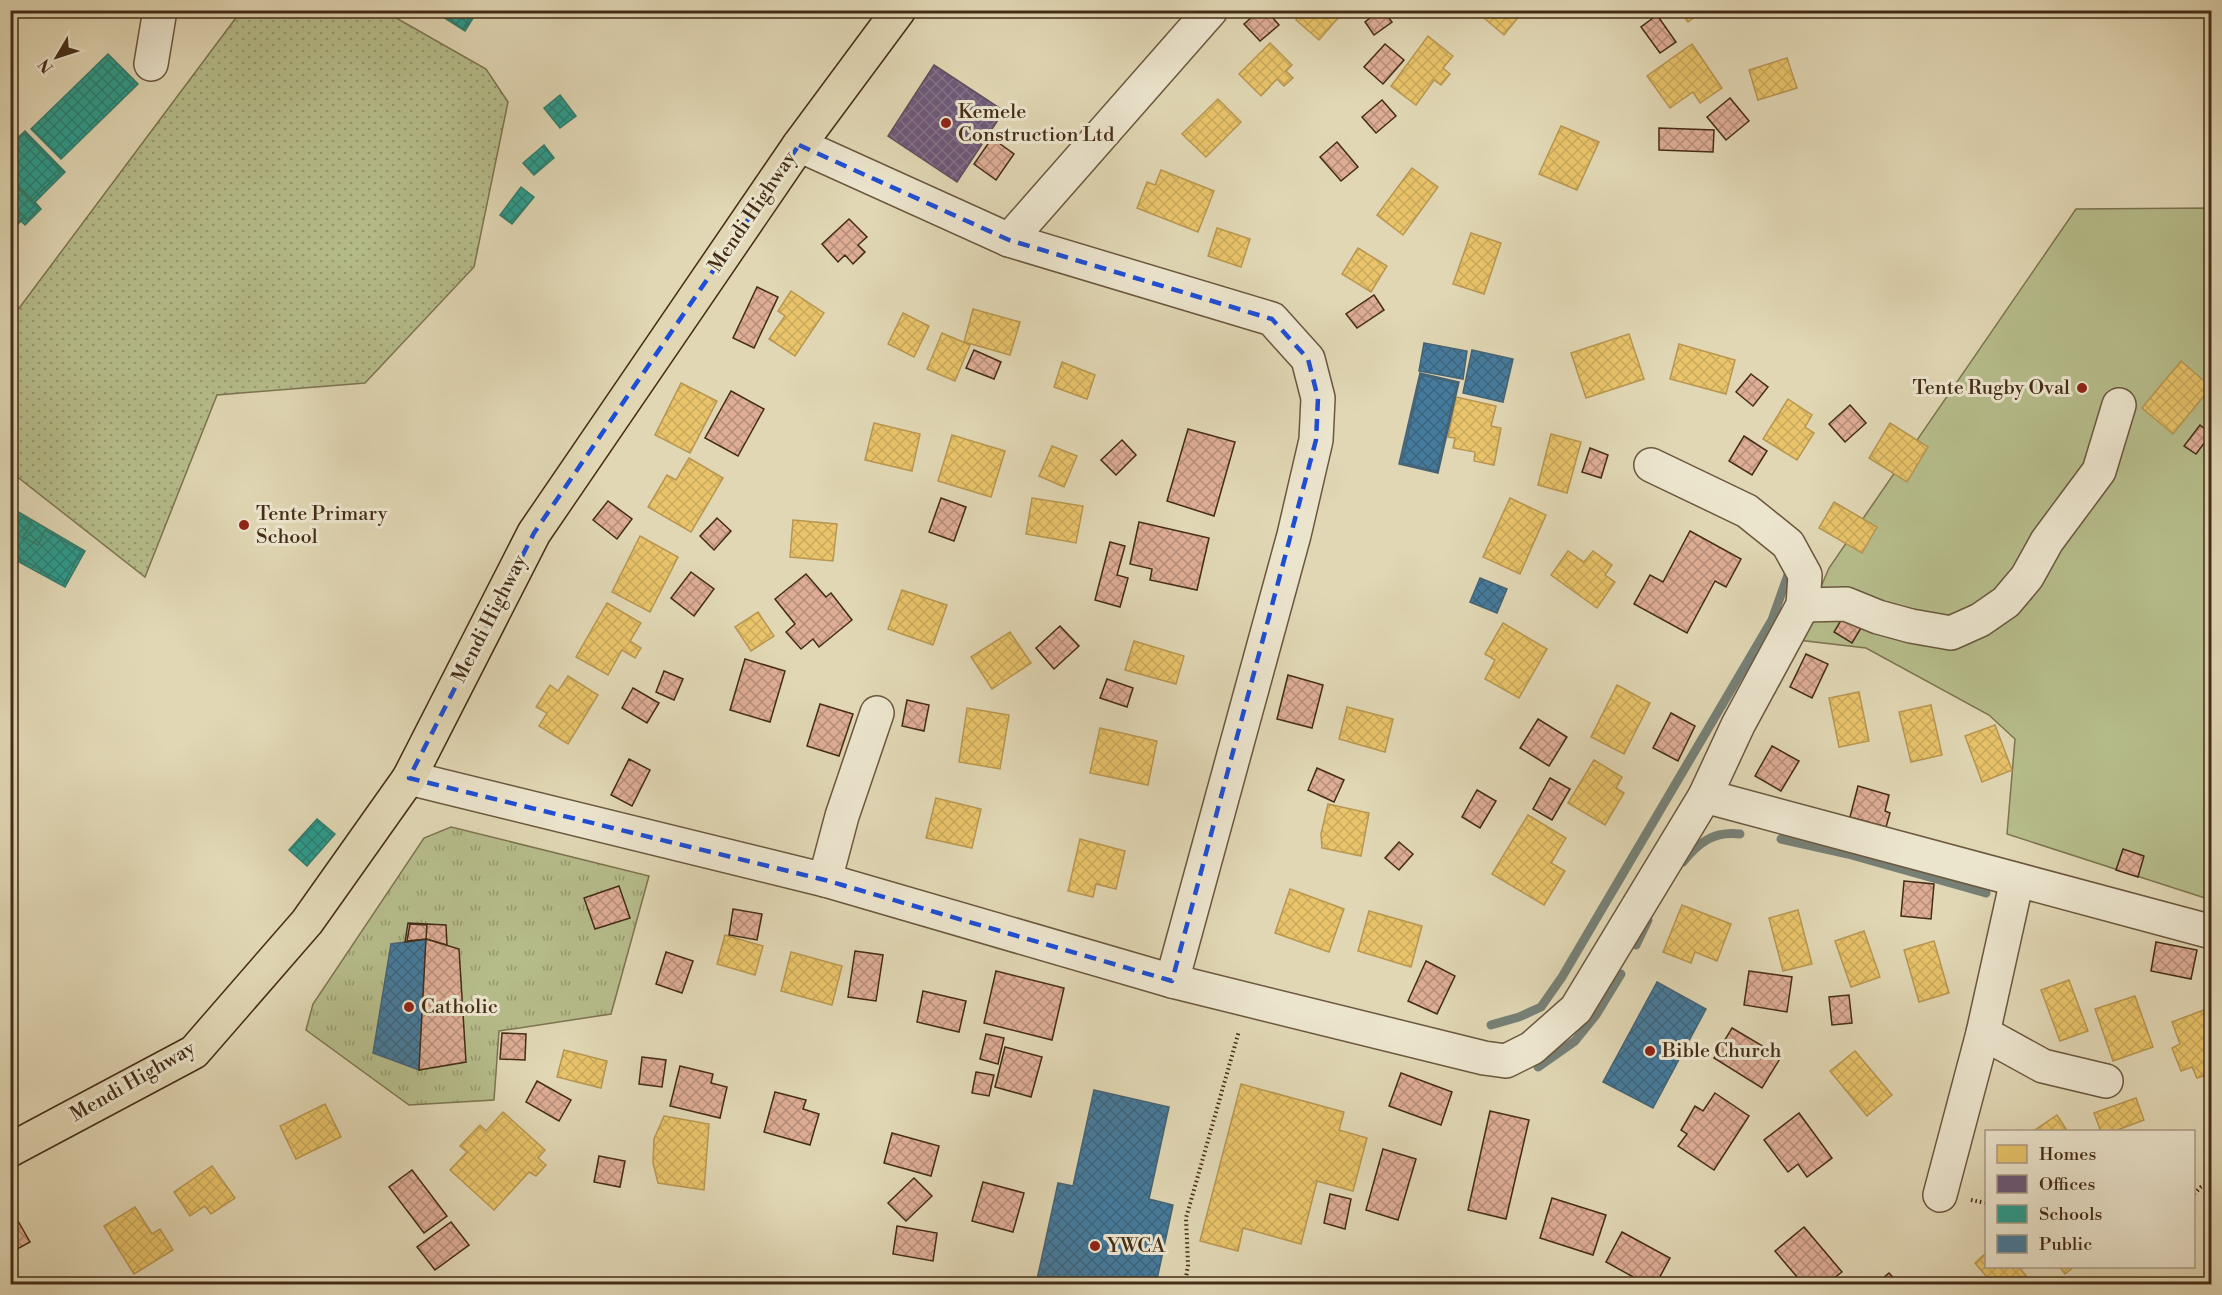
<svg xmlns="http://www.w3.org/2000/svg" width="2222" height="1295" viewBox="0 0 2222 1295" font-family="'Libre Bodoni',serif">
<style>
.grass{fill:url(#grass-tufts);stroke:#7d7450;stroke-width:1.5}
.park{fill:url(#park-dots);stroke:#7d7450;stroke-width:1.5}
.pitch{fill:#b6bd8b;stroke:#7d7450;stroke-width:1.5}
.homes{fill:url(#homes-cross-hatch);stroke:#b89651;stroke-width:1.5}
.offices{fill:url(#offices-cross-hatch);stroke:#614c5c;stroke-width:1.5}
.schools{fill:url(#schools-cross-hatch);stroke:#327b6b;stroke-width:1.5}
.public{fill:url(#public-cross-hatch);stroke:#456374;stroke-width:1.5}
.lines{fill:none;stroke-linecap:round;stroke-linejoin:round}
.stream{stroke:#768076;stroke-width:9}
.building{fill:url(#building-cross-hatch);stroke:#442c16;stroke-width:1.5}
.minor-casing{stroke:#6b573e;stroke-width:36}
.major-casing{stroke:#442c16;stroke-width:36}
.path{stroke:#442c16;stroke-width:4;stroke-dasharray:1.5 3;stroke-linecap:butt}
.minor{stroke:#ece5ce;stroke-width:33}
.major{stroke:#e1d7b4;stroke-width:33}
.marked{fill:none;stroke:#1d4ed8;stroke-width:4.5;stroke-dasharray:12 8;stroke-linejoin:round}
.poi-dot{fill:#8f2418;stroke:#ece5ce;stroke-width:2}
.labels{text-anchor:middle;dominant-baseline:central;stroke-width:6;stroke-linejoin:round;paint-order:stroke}
.poi-label{font-size:20px;fill:#442c16;stroke:#ece5ce;text-anchor:start}
.street-label{font-size:20px;fill:#442c16;stroke:#ece5ce}
</style>
<defs>
<pattern id="grass-tufts" width="24" height="20" patternUnits="userSpaceOnUse" patternTransform="scale(1.5)"><rect width="24" height="20" fill="#b6bd8b"/><path d="M3 7l-1-3M5 7V3M7 7l1-3M15 17l-1-3M17 17v-4M19 17l1-3" fill="none" stroke="#969a71"/></pattern>
<pattern id="park-dots" width="8" height="8" patternUnits="userSpaceOnUse" patternTransform="scale(1.5)"><rect width="8" height="8" fill="#b6bd8b"/><path d="M2 2h.1M6 6h.1" fill="none" stroke="#969a71" stroke-width="1.8" stroke-linecap="round"/></pattern>
<pattern id="homes-cross-hatch" width="8" height="8" patternUnits="userSpaceOnUse" patternTransform="scale(1.5)"><rect width="8" height="8" fill="#e9c46a"/><path d="M0 0l8 8M0 8l8-8" fill="none" stroke="#c9a95b"/></pattern>
<pattern id="offices-cross-hatch" width="8" height="8" patternUnits="userSpaceOnUse" patternTransform="scale(1.5)"><rect width="8" height="8" fill="#6d597a"/><path d="M0 0l8 8M0 8l8-8" fill="none" stroke="#84738a"/></pattern>
<pattern id="schools-cross-hatch" width="8" height="8" patternUnits="userSpaceOnUse" patternTransform="scale(1.5)"><rect width="8" height="8" fill="#2a9d8f"/><path d="M0 0l8 8M0 8l8-8" fill="none" stroke="#268074"/></pattern>
<pattern id="public-cross-hatch" width="8" height="8" patternUnits="userSpaceOnUse" patternTransform="scale(1.5)"><rect width="8" height="8" fill="#457b9d"/><path d="M0 0l8 8M0 8l8-8" fill="none" stroke="#3b657f"/></pattern>
<pattern id="building-cross-hatch" width="8" height="8" patternUnits="userSpaceOnUse" patternTransform="scale(1.5)"><rect width="8" height="8" fill="#dead95"/><path d="M0 0l8 8M0 8l8-8" fill="none" stroke="#b68d79"/></pattern>
</defs>
<rect width="100%" height="100%" fill="#e1d7b4"/>
<filter id="stains"><feTurbulence type="fractalNoise" baseFrequency=".00333" numOctaves="4"/><feColorMatrix values="0 0 0 0 .2 0 0 0 0 .09 0 0 0 0 .02 0 0 0 .5 -.17"/></filter>
<radialGradient id="worn" r=".72"><stop offset=".6" stop-color="#630" stop-opacity="0"/><stop offset="1" stop-color="#630" stop-opacity=".3"/></radialGradient>
<polygon class="grass" points="451,827 649,876 611,1014 499,1031 494,1100 409,1105 306,1030 313,1004 424,838"/>
<polygon class="park" points="241,11 384,11 486,69 508,102 474,267 365,383 217,395 145,577 11,472 11,319"/>
<polygon class="pitch" points="2211,208 2211,900 2007,834 2015,739 1989,715 1866,648 1798,640 1829,568 2076,209"/>
<g class="homes">
<polygon points="1304,10 1345,10 1319,40 1296,20"/>
<polygon points="1491,10 1524,10 1504,35 1484,18"/>
<polygon points="1679,10 1704,10 1688,22"/>
<polygon points="1428,36 1453,56 1443,68 1450,74 1441,85 1434,80 1416,105 1391,86"/>
<polygon points="1270,43 1292,65 1286,71 1293,78 1284,86 1277,79 1261,96 1239,74"/>
<polygon points="1692,44 1722,88 1700,103 1693,92 1670,108 1647,76"/>
<polygon points="1787,58 1797,88 1758,100 1749,70"/>
<polygon points="1218,99 1241,122 1206,157 1182,134"/>
<polygon points="1561,126 1599,142 1577,190 1539,174"/>
<polygon points="1412,168 1438,187 1403,235 1377,215"/>
<polygon points="1161,170 1214,191 1198,232 1137,208 1147,182 1155,185"/>
<polygon points="1217,228 1250,239 1241,267 1208,256"/>
<polygon points="1471,233 1501,243 1484,294 1453,284"/>
<polygon points="1358,248 1387,266 1371,292 1342,274"/>
<polygon points="791,291 824,313 795,356 769,339 785,316 778,311"/>
<polygon points="973,309 1020,322 1010,355 964,342"/>
<polygon points="903,313 929,326 914,357 888,344"/>
<polygon points="942,333 970,345 955,381 927,369"/>
<polygon points="1629,334 1644,379 1586,398 1571,353"/>
<polygon points="1679,344 1735,360 1726,394 1670,379"/>
<polygon points="2181,361 2211,387 2173,434 2142,408"/>
<polygon points="1062,362 1095,375 1087,399 1054,387"/>
<polygon points="681,383 717,401 690,453 655,435"/>
<polygon points="1456,397 1496,406 1491,426 1501,428 1494,465 1474,461 1475,452 1453,448 1455,438 1448,437"/>
<polygon points="1788,399 1812,415 1805,427 1814,433 1797,460 1763,439"/>
<polygon points="874,423 920,434 912,471 865,460"/>
<polygon points="1890,423 1928,447 1907,482 1869,458"/>
<polygon points="1551,434 1581,442 1567,493 1538,485"/>
<polygon points="952,435 1005,451 991,497 938,481"/>
<polygon points="1052,446 1077,456 1064,487 1039,476"/>
<polygon points="689,458 723,478 691,532 648,507 667,475 676,480"/>
<polygon points="1032,498 1083,506 1076,543 1026,534"/>
<polygon points="1510,498 1546,515 1520,574 1483,557"/>
<polygon points="1834,502 1877,527 1862,553 1819,528"/>
<polygon points="793,520 837,524 833,561 790,557"/>
<polygon points="640,536 678,557 650,612 612,592"/>
<polygon points="1568,551 1584,562 1593,551 1612,565 1605,575 1615,582 1597,608 1551,575"/>
<polygon points="902,590 947,605 933,645 888,629"/>
<polygon points="607,603 641,623 630,641 641,648 635,658 622,650 608,675 576,657"/>
<polygon points="758,612 774,636 751,651 735,627"/>
<polygon points="1503,623 1547,649 1519,698 1485,679 1495,660 1485,654"/>
<polygon points="1010,632 1031,663 992,689 971,657"/>
<polygon points="1134,641 1184,656 1176,684 1125,670"/>
<polygon points="568,676 598,695 568,744 539,726 547,713 536,707 550,685 558,691"/>
<polygon points="1617,685 1650,703 1624,754 1591,737"/>
<polygon points="1859,692 1869,741 1839,747 1829,698"/>
<polygon points="1931,705 1942,755 1911,762 1899,712"/>
<polygon points="1347,707 1393,719 1385,752 1339,739"/>
<polygon points="967,708 1009,715 1000,769 959,762"/>
<polygon points="1995,725 2012,770 1982,782 1965,736"/>
<polygon points="1100,728 1157,741 1148,785 1090,773"/>
<polygon points="1594,760 1622,777 1616,788 1624,793 1605,825 1568,803"/>
<polygon points="936,798 981,809 972,848 926,838"/>
<polygon points="1328,804 1369,813 1361,856 1322,848 1321,834"/>
<polygon points="1528,815 1566,838 1551,863 1565,871 1544,905 1492,874"/>
<polygon points="1080,839 1125,851 1116,889 1096,884 1093,897 1068,891"/>
<polygon points="1290,889 1344,909 1329,952 1275,933"/>
<polygon points="1682,905 1731,924 1717,961 1695,952 1691,963 1663,952"/>
<polygon points="1798,910 1812,964 1783,971 1769,918"/>
<polygon points="1369,911 1422,926 1411,967 1358,951"/>
<polygon points="1864,931 1880,977 1851,987 1835,941"/>
<polygon points="725,935 763,946 755,975 717,964"/>
<polygon points="1934,941 1949,993 1919,1002 1904,950"/>
<polygon points="791,952 842,966 832,1005 781,991"/>
<polygon points="2069,980 2088,1031 2060,1041 2041,990"/>
<polygon points="2135,996 2153,1047 2113,1061 2095,1009"/>
<polygon points="2209,1008 2212,1014 2212,1073 2197,1078 2192,1067 2181,1071 2172,1048 2180,1044 2172,1022"/>
<polygon points="564,1050 607,1061 601,1088 557,1077"/>
<polygon points="1855,1051 1892,1095 1867,1116 1830,1071"/>
<polygon points="1241,1084 1344,1112 1339,1130 1367,1138 1353,1191 1317,1181 1301,1244 1243,1228 1238,1251 1200,1241"/>
<polygon points="2136,1098 2144,1120 2112,1132 2101,1132 2094,1113"/>
<polygon points="325,1104 341,1137 296,1159 280,1126"/>
<polygon points="503,1112 545,1150 538,1158 546,1165 536,1176 529,1172 494,1210 450,1170 467,1152 460,1146 480,1125 486,1131"/>
<polygon points="2057,1115 2068,1132 2032,1132"/>
<polygon points="664,1116 709,1124 704,1190 658,1183 653,1163 654,1139"/>
<polygon points="212,1166 235,1198 211,1214 205,1206 190,1216 174,1192"/>
<polygon points="135,1207 152,1234 160,1229 173,1250 134,1274 104,1226"/>
<polygon points="1986,1253 1986,1266 2018,1266 2031,1282 2029,1284 1993,1284 1975,1263"/>
<polygon points="2059,1266 2075,1266 2065,1274"/>
</g>
<polygon class="offices" points="934,65 1004,111 957,182 888,136"/>
<g class="schools">
<polygon points="432,10 478,10 465,31"/>
<polygon points="434,10 474,10 463,29"/>
<polygon points="108,54 138,84 61,159 31,129"/>
<polygon points="560,95 576,116 560,128 544,108"/>
<polygon points="25,131 65,172 35,202 41,209 25,225 18,218 10,226 10,145"/>
<polygon points="24,134 61,172 31,201 19,189 10,198 10,147"/>
<polygon points="24,134 61,172 32,200 20,187 10,197 10,147"/>
<polygon points="544,145 554,158 534,175 523,163"/>
<polygon points="521,187 534,197 512,224 500,215"/>
<polygon points="19,189 38,209 27,220 10,203 10,198"/>
<polygon points="10,203 20,213 10,222"/>
<polygon points="21,214 25,217 13,229 10,225"/>
<polygon points="10,507 85,551 65,587 10,557"/>
<polygon points="10,511 32,523 23,537 38,545 45,530 81,551 64,583 10,553"/>
<polygon points="317,819 335,834 307,866 289,850"/>
</g>
<g class="public">
<polygon points="1424,343 1467,351 1463,379 1419,371"/>
<polygon points="1472,350 1513,359 1503,402 1463,393"/>
<polygon points="1420,373 1459,382 1438,473 1399,464"/>
<polygon points="1421,375 1457,383 1437,471 1402,463"/>
<polygon points="1480,578 1507,589 1497,613 1470,602"/>
<polygon points="426,939 426,943 419,1070 373,1053 391,944"/>
<polygon points="1657,982 1706,1009 1653,1108 1603,1082"/>
<polygon points="1094,1090 1169,1107 1149,1199 1173,1205 1156,1284 1036,1284 1058,1183 1073,1186"/>
</g>
<g class="lines">
<g class="stream">
<polyline points="1781,839 1848,854 1986,893"/>
<path d="M1683,862C1699,842 1714,831 1740,834"/>
<polyline points="1636,945 1648,920"/>
<polyline points="1491,1025 1519,1017 1541,1007 1562,977 1772,620 1788,575"/>
<polyline points="1538,1067 1575,1041 1596,1015 1621,974"/>
</g>
</g>
<g class="building">
<polygon points="1260,10 1266,10 1279,25 1260,41 1244,24"/>
<polygon points="1381,10 1383,10 1392,22 1374,35 1365,22"/>
<polygon points="1657,15 1676,42 1660,53 1641,27"/>
<polygon points="1385,44 1404,60 1383,84 1364,67"/>
<polygon points="1730,98 1749,121 1726,140 1707,117"/>
<polygon points="1382,100 1396,116 1376,133 1362,117"/>
<polygon points="1659,128 1714,130 1713,152 1659,150"/>
<polygon points="992,138 1014,154 996,180 974,164"/>
<polygon points="1337,142 1358,167 1341,181 1320,157"/>
<polygon points="849,219 867,237 858,245 865,252 853,264 845,255 838,262 822,244"/>
<polygon points="757,287 778,297 754,348 733,338"/>
<polygon points="1374,295 1384,310 1357,328 1346,314"/>
<polygon points="974,350 1001,362 994,379 966,368"/>
<polygon points="1751,374 1768,387 1753,406 1736,392"/>
<polygon points="731,391 764,409 738,456 705,438"/>
<polygon points="1850,405 1866,423 1845,442 1829,424"/>
<polygon points="2200,425 2211,434 2196,454 2184,446"/>
<polygon points="1188,429 1235,442 1214,516 1167,501"/>
<polygon points="1744,436 1767,451 1752,475 1729,461"/>
<polygon points="1122,440 1136,455 1116,475 1101,460"/>
<polygon points="1590,448 1608,455 1601,478 1582,472"/>
<polygon points="941,498 966,507 954,541 929,532"/>
<polygon points="608,501 632,519 617,539 593,520"/>
<polygon points="717,518 731,531 714,550 700,536"/>
<polygon points="1139,522 1209,538 1197,590 1150,580 1152,569 1130,564"/>
<polygon points="1690,531 1741,559 1726,587 1715,581 1687,633 1634,604 1650,575 1663,582"/>
<polygon points="1110,542 1125,546 1117,575 1128,578 1120,607 1095,600"/>
<polygon points="691,572 714,589 694,616 671,598"/>
<polygon points="806,574 826,597 831,593 852,620 819,647 813,639 801,649 786,632 795,624 775,599"/>
<polygon points="1843,617 1861,628 1852,643 1834,632"/>
<polygon points="1060,626 1079,646 1054,669 1036,648"/>
<polygon points="1806,654 1828,664 1812,698 1790,687"/>
<polygon points="745,659 785,671 770,722 730,710"/>
<polygon points="664,671 683,679 674,700 656,692"/>
<polygon points="1288,675 1323,685 1312,728 1277,719"/>
<polygon points="1107,679 1133,688 1127,707 1100,698"/>
<polygon points="633,688 659,703 647,723 622,708"/>
<polygon points="907,700 929,705 924,731 902,726"/>
<polygon points="820,704 853,714 839,756 807,746"/>
<polygon points="1671,713 1695,726 1678,761 1653,748"/>
<polygon points="1538,719 1567,737 1549,766 1520,748"/>
<polygon points="1772,746 1799,761 1781,791 1755,776"/>
<polygon points="629,759 650,770 632,806 611,795"/>
<polygon points="1317,768 1344,780 1334,802 1308,790"/>
<polygon points="1550,778 1570,789 1552,820 1533,809"/>
<polygon points="1858,786 1889,795 1885,811 1890,813 1886,827 1850,817"/>
<polygon points="1477,790 1496,801 1480,828 1462,817"/>
<polygon points="1399,842 1413,854 1399,870 1385,858"/>
<polygon points="2123,849 2144,856 2138,877 2116,870"/>
<polygon points="1904,881 1934,884 1931,919 1901,916"/>
<polygon points="619,886 630,918 595,929 584,898"/>
<polygon points="733,909 762,914 757,940 729,935"/>
<polygon points="408,923 427,924 426,939 405,942"/>
<polygon points="410,924 444,926 445,944 426,939 407,941"/>
<polygon points="427,924 446,925 447,945 426,939"/>
<polygon points="426,939 459,949 466,1062 419,1070"/>
<polygon points="2156,942 2197,950 2191,979 2151,971"/>
<polygon points="855,951 883,955 876,1001 848,997"/>
<polygon points="666,952 693,961 682,993 656,984"/>
<polygon points="1426,961 1455,976 1437,1014 1408,1001"/>
<polygon points="996,971 1064,988 1052,1040 984,1023"/>
<polygon points="1749,971 1792,977 1787,1012 1744,1005"/>
<polygon points="923,991 966,1001 959,1032 917,1022"/>
<polygon points="1849,995 1852,1023 1832,1025 1829,997"/>
<polygon points="1732,1028 1781,1057 1762,1088 1714,1058"/>
<polygon points="502,1033 526,1034 525,1060 500,1059"/>
<polygon points="986,1034 1004,1038 998,1064 980,1059"/>
<polygon points="1005,1047 1042,1057 1031,1097 995,1087"/>
<polygon points="642,1057 666,1060 662,1087 639,1084"/>
<polygon points="680,1066 713,1074 711,1083 727,1087 720,1118 670,1106"/>
<polygon points="976,1072 994,1075 989,1096 972,1093"/>
<polygon points="1401,1073 1452,1092 1441,1125 1389,1106"/>
<polygon points="537,1081 571,1100 559,1121 526,1102"/>
<polygon points="775,1092 806,1100 803,1109 819,1114 810,1145 764,1132"/>
<polygon points="1715,1093 1749,1116 1714,1170 1678,1146 1687,1134 1681,1130 1695,1106 1703,1111"/>
<polygon points="1490,1111 1529,1120 1506,1219 1468,1210"/>
<polygon points="1799,1113 1832,1158 1807,1177 1798,1164 1788,1172 1764,1140"/>
<polygon points="892,1133 939,1146 931,1176 884,1163"/>
<polygon points="1383,1149 1416,1159 1398,1220 1366,1210"/>
<polygon points="599,1156 625,1161 620,1187 594,1182"/>
<polygon points="412,1170 447,1216 424,1233 389,1187"/>
<polygon points="914,1178 932,1196 906,1221 888,1203"/>
<polygon points="983,1182 1024,1193 1013,1232 972,1221"/>
<polygon points="1330,1194 1351,1199 1345,1229 1324,1223"/>
<polygon points="1552,1198 1606,1215 1593,1255 1540,1238"/>
<polygon points="10,1207 30,1242 10,1253"/>
<polygon points="451,1222 469,1245 435,1270 417,1247"/>
<polygon points="897,1226 937,1233 933,1261 893,1254"/>
<polygon points="1804,1227 1842,1272 1826,1284 1803,1284 1775,1251"/>
<polygon points="1622,1232 1670,1258 1656,1284 1646,1284 1606,1262"/>
<polygon points="1889,1273 1899,1284 1876,1284"/>
</g>
<g class="lines">
<g class="minor-casing">
<g id="minor">
<polyline points="151,64 160,10"/>
<polyline points="799,145 1009,240 1272,319 1308,359 1318,398 1316,440 1294,535 1172,981"/>
<polyline points="1009,240 1211,10"/>
<polyline points="1803,605 1846,604 1878,617 1911,626 1951,633 1980,620 2006,602 2027,577 2047,541 2099,471 2119,405"/>
<polyline points="409,778 825,880 1172,981 1484,1058 1506,1061 1532,1048 1576,1009 1705,796 1738,725 1803,605 1805,575 1788,544 1747,511 1651,465"/>
<polyline points="1705,796 2212,932"/>
<polyline points="825,880 842,816 877,713"/>
<polyline points="1983,1033 2043,1066 2106,1081"/>
<polyline points="1940,1195 1983,1033 2017,880"/>
</g>
</g>
<g class="major-casing">
<polyline id="major" points="10,1150 194,1052 307,922 409,778 534,533 799,145 899,10"/>
</g>
<g class="path">
<polyline points="2194,1194 2201,1187 2212,1181"/>
<polyline points="1971,1200 1986,1203"/>
<polyline points="1185,1284 1188,1265 1186,1218 1239,1031"/>
</g>
<use href="#minor" class="minor"/>
<use href="#major" class="major"/>
</g>
<path class="marked" d="M799,145L1009,240L1272,319L1308,359L1318,398L1316,440L1172,981L825,880L409,778L534,533Z"/>
<g class="poi-dot">
<circle cx="946" cy="123" r="6"/>
<circle cx="2082" cy="388" r="6"/>
<circle cx="244" cy="525" r="6"/>
<circle cx="409" cy="1007" r="6"/>
<circle cx="1650" cy="1051" r="6"/>
<circle cx="1095" cy="1246" r="6"/>
</g>
<g class="labels">
<g class="poi-label">
<text x="958" y="112">Kemele<tspan x="958" dy="23">Construction Ltd</tspan></text>
<text x="2070" y="388" text-anchor="end">Tente Rugby Oval</text>
<text x="256" y="514">Tente Primary<tspan x="256" dy="23">School</tspan></text>
<text x="421" y="1007">Catholic</text>
<text x="1662" y="1051">Bible Church</text>
<text x="1107" y="1246">YWCA</text>
</g>
<g class="street-label">
<text transform="translate(753 212) rotate(-56)">Mendi Highway</text>
<text transform="translate(490 619) rotate(-63)">Mendi Highway</text>
<text transform="translate(133 1082) rotate(-30)">Mendi Highway</text>
</g>
</g>
<rect width="2222" height="1295" fill="none" stroke="#e1d7b4" stroke-width="36"/>
<rect x="12" y="12" width="2198" height="1271" fill="none" stroke="#442c16" stroke-width="3"/>
<rect x="18" y="18" width="2186" height="1259" fill="none" stroke="#442c16" stroke-width="1.5"/>
<rect x="1985" y="1130" width="210" height="138" fill="#ece5ce" stroke="#a99b84" stroke-width="1.5"/>
<rect x="1997" y="1145" width="30" height="18" fill="#e9c46a" stroke="#a99b84" stroke-width="1.5"/>
<text x="2039" y="1160" font-size="18" fill="#442c16">Homes</text>
<rect x="1997" y="1175" width="30" height="18" fill="#6d597a" stroke="#a99b84" stroke-width="1.5"/>
<text x="2039" y="1190" font-size="18" fill="#442c16">Offices</text>
<rect x="1997" y="1205" width="30" height="18" fill="#2a9d8f" stroke="#a99b84" stroke-width="1.5"/>
<text x="2039" y="1220" font-size="18" fill="#442c16">Schools</text>
<rect x="1997" y="1235" width="30" height="18" fill="#457b9d" stroke="#a99b84" stroke-width="1.5"/>
<text x="2039" y="1250" font-size="18" fill="#442c16">Public</text>
<g transform="translate(57 57) rotate(231)" stroke="#ece5ce" stroke-width="4.5" paint-order="stroke">
<path d="M0-4.5L10 22L0 15L-10 22Z" fill="#442c16"/>
<text y="-9" font-size="16" font-weight="bold" text-anchor="middle" fill="#442c16">N</text>
</g>
<rect width="100%" height="100%" filter="url(#stains)"/>
<rect width="100%" height="100%" fill="url(#worn)"/>
</svg>
